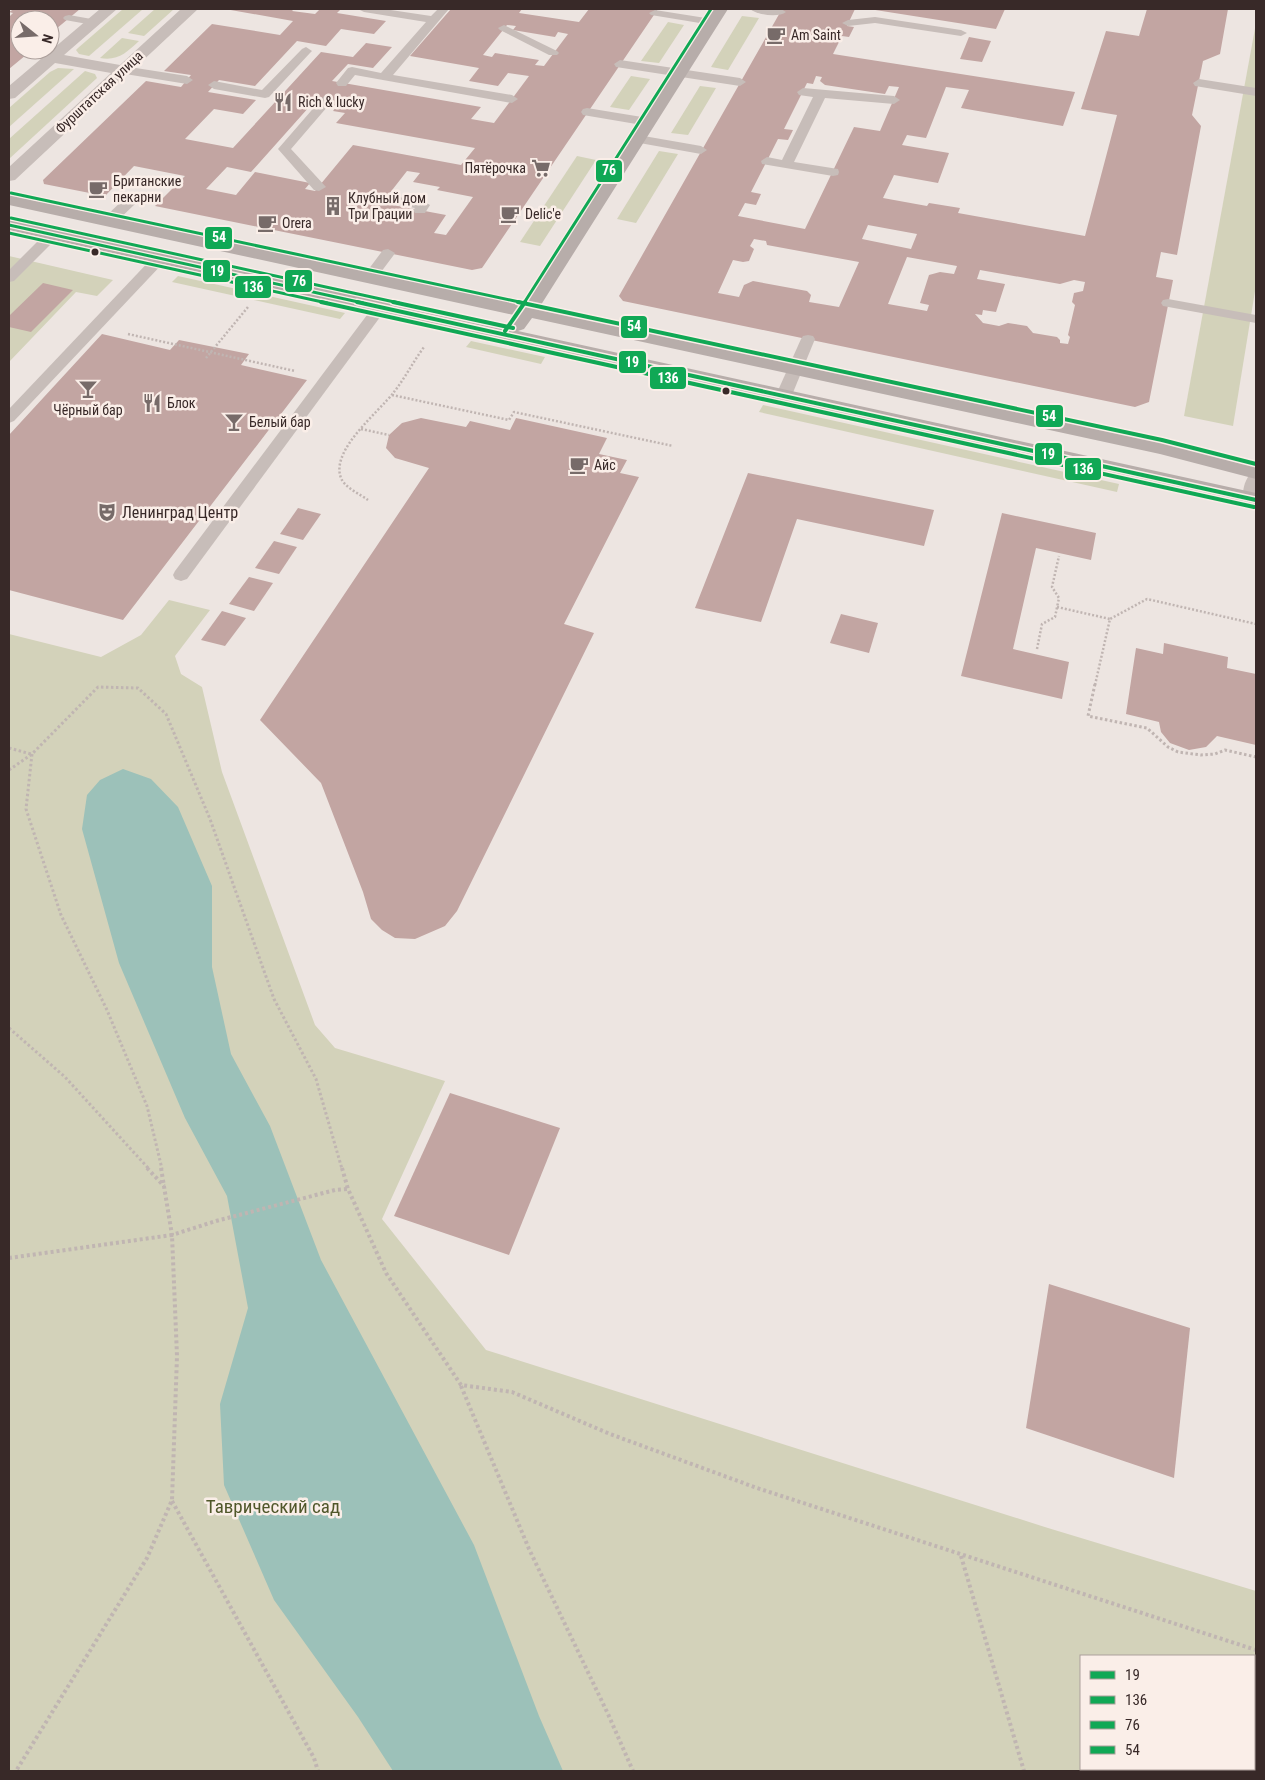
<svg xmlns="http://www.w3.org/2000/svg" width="1265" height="1780" viewBox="0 0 1265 1780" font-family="'Roboto Condensed',sans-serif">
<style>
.green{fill:#d3d2ba;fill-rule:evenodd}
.water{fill:#9cc1b9}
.building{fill:#c2a5a2;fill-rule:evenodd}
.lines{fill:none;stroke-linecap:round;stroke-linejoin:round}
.path-far2{stroke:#c0b5b2;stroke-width:2.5;stroke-dasharray:2 2;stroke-linecap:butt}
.path-far1{stroke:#c0b5b2;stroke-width:3;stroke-dasharray:2.5 2.5;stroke-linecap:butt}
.path{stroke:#c0b5b2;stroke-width:4;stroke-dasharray:3 3;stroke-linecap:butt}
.lane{fill:#c7bdb9;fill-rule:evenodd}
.street{fill:#c7bdb9;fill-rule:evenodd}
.secondary{fill:#b7adaa;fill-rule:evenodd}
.bus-1-far1-casing{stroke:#faeee8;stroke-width:5.5}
.bus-1-casing{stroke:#faeee8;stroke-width:7}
.bus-2-far1-casing{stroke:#faeee8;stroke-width:5.5}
.bus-2-casing{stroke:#faeee8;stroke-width:7}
.bus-3-far1-casing{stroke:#faeee8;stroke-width:5.5}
.bus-3-casing{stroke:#faeee8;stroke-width:7}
.bus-4-far1-casing{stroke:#faeee8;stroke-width:5.5}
.bus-4-casing{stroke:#faeee8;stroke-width:7}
.bus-1-far1{stroke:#10a855;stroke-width:3}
.bus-1{stroke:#10a855;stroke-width:4}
.bus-2-far1{stroke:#10a855;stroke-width:3}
.bus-2{stroke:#10a855;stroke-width:4}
.bus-3-far1{stroke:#10a855;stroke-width:3}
.bus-3{stroke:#10a855;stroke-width:4}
.bus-4-far1{stroke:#10a855;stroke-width:3}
.bus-4{stroke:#10a855;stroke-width:4}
.bus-dot{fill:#382928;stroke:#faeee8;stroke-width:2}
.labels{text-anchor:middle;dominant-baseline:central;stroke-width:5;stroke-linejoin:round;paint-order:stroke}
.far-poi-label{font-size:14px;fill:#382928;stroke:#faeee8;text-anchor:start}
.far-street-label{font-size:14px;fill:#382928;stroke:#faeee8}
.poi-label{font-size:16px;fill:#382928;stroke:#faeee8;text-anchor:start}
.near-park-label{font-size:19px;fill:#50572a;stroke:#faeee8}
.line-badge{stroke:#faeee8;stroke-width:2}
.badge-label{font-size:14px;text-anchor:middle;font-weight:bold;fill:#fff}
</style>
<rect width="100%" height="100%" fill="#ede5e1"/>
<g class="green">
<polygon points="123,9 143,9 89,56 79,54 76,50 78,48"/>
<polygon points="155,9 174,9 144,36 128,33"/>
<polygon points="742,16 759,18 728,70 711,67"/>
<polygon points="668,22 684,25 659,63 641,61"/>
<polygon points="1256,23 1256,285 1233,426 1184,416"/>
<path d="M122,38L139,41C126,53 118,61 100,58Z"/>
<polygon points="58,68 74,69 9,127 9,108 50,72"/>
<polygon points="85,71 95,74 97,78 9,159 9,139"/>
<polygon points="631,76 650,79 629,110 610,107"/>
<polygon points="700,86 716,88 688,135 671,133"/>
<polygon points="659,151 678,154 636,223 617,219"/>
<polygon points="577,156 596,160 540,246 520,242"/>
<polygon points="9,256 113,280 97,296 76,292 9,362"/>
<polygon points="178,276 345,313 340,319 172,282"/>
<polygon points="471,341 545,357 541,364 466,347"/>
<polygon points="763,405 1119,484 1117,492 759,412"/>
<path d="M169,600L210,610L175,656L181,674L202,687L222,772L315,1025L335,1048L445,1081L382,1219L486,1350L1048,1528L1256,1591V1771H9V634L101,657L141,635ZM1081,1656H1254V1769H1081Z"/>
</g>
<polygon class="water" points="123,769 151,779 178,807 212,886 212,967 231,1054 270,1126 321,1260 474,1545 539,1716 563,1771 393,1771 358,1717 274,1600 224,1485 220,1404 248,1308 227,1196 185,1118 119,963 82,829 87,795 100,780"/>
<g class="building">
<polygon points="14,9 80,9 50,34 50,20 20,20 20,50 32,50 9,69 9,17 13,13 9,12"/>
<path d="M225,9H294L292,11L315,14L320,9H341L337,13L386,21L374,34L341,29L326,46L297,41L255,86L219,80L208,92L256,100L243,114L214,109L185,139L233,148L321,52L353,57L366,43L392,47L373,68L348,64L332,81L481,107L471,119L494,123L529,76L508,73L498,86L469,81L479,68L410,56L451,9H522L519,13L579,22L589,9H658L482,268L472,270L155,206L185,176L134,166L105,196L44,184L43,180L146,81L181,87L191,75L164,71L212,24L280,35L293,21ZM507,25L516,26L513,30L555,37L558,32L568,34L544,66L535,65L539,60L495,53L492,57L483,55ZM318,97L331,100L327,105L337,106L333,111L345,113L336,123L475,148L461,165L353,145L315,191L305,189L310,183L255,172L236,195L206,189L227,167L251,172ZM407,171L420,173L413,182L440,187L437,190L473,197L446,235L434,233L446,215L382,203Z"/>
<path d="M782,9H855L847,26L854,27L849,37L842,36L833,54L1075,92L1063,126L961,108L969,90L946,87L926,138L907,135L902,145L949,153L938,183L894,175L883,198L927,206L929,203L960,208L958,213L1085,236L1117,115L1081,109L1106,31L1139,36L1147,9H1228L1220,54L1203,61L1192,115L1201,126L1177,255L1161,252L1156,277L1173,280L1149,402L1135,407L623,301L619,296ZM816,76L822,77L820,81L825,85L885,94L889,86L899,87L880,131L854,127L805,229L738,216L745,203L756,205L761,194L751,192L778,139L788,140L793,130L784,129L807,83L813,84ZM868,225L917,234L911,249L862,239ZM754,239L766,241L767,245L859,262L839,307L809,302L811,295L807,291L753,281L744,285L739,297L718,293L733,260L743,262L749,261L754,249L750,246ZM907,257L957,266L954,274L940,272L929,275L920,303L929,305L927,311L888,304ZM980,270L1060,284L1074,280L1085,282L1083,291L1074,293L1072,302L1075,305L1068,335L1070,337L1068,344L1060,343V340L1057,337L1033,333L1027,326L1008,323L999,326L983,323L975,314L982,315L983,310L996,312L1005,284L977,279Z"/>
<polygon points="869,9 1005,9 996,29"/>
<polygon points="969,37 991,41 982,62 960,59"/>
<polygon points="43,283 73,290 31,332 9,327 9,316"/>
<polygon points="102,334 170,350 179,340 249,354 241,365 307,380 123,620 9,590 9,435"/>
<polygon points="421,418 466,427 470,421 510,430 516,418 607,438 599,454 627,460 620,473 639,477 564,624 594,633 457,911 445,926 415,939 395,938 382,930 371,919 363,892 321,783 260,720 429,468 395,458 386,448 389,435 402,423"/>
<polygon points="748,473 934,510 924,546 797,519 761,622 695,608"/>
<polygon points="298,508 321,514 303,540 280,534"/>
<polygon points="1002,513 1096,533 1091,560 1036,548 1013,649 1069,662 1062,699 961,676"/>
<polygon points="274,541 297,547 279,574 255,568"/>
<polygon points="249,577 273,583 254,611 229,604"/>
<polygon points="222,611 246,618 225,646 201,640"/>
<polygon points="841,614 878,623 869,653 830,643"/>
<polygon points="1164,643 1228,657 1227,668 1256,674 1256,745 1217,736 1206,747 1189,750 1170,743 1161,732 1159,722 1126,714 1136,648 1163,654"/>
<polygon points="450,1093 560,1128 509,1255 394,1216"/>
<polygon points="1049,1284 1190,1328 1174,1478 1026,1428"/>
</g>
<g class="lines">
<g class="path-far2">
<polyline points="128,334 295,371"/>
<polyline points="206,358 248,307"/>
<polyline points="392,395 509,420 514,412 673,446"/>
<polyline points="361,429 389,435"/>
<path d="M368,500C360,494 345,488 341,478C330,450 379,412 394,392C405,378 413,362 424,347"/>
<polyline points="1057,607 1110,619"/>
<polyline points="1037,649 1042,624 1055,617 1059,598 1052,587 1059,556"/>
<polyline points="1095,685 1110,619 1147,599 1256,624"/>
</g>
<g class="path-far1">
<polyline points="1095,684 1088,716 1147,728 1168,747 1178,752 1201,755 1215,754 1225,750 1256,757"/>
<polyline points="9,748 31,754"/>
<polyline points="32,754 26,809 61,915 107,1010 147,1106 162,1169"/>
<polyline points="9,770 32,754 98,687 138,688 166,714 210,819 274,999 316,1079 342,1169"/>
<polyline points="9,1028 65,1077 149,1169"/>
</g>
<g class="path">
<polyline points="147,1168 164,1186"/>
<polyline points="161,1168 172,1235 216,1221 335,1190 348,1189"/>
<polyline points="342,1168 348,1189 386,1273 461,1385 512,1392 610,1434 757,1488 1256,1650"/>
<polyline points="9,1258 172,1235 177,1356 172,1500 147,1558 16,1771"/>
<polyline points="461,1386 529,1549 608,1714 633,1771"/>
<polyline points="172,1501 314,1758 318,1771"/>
<polyline points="961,1556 1024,1771"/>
</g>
<g class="lane">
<polygon points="358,9 384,9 431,16 438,9 449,9 393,75 512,95 518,99 512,103 355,75 346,86 338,86 336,83 348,68 352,67 381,73 426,22 364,12"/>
<path d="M750,9H781L786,12C779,18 757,15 750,9Z"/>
<polygon points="655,10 712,19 718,22 712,25 651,15 649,13"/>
<polygon points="69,15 97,20 99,22 93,25 65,20 63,18 65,16"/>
<polygon points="875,17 961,30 967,33 961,36 875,23 848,26 842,23 848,20"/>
<polygon points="504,25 557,51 559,53 557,55 549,55 500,30 498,28"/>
<polygon points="306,47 312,51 310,53 269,97 265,98 214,89 208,85 214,81 262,90 302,49"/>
<polygon points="30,50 56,55 58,58 52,62 23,55 21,53 23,51"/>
<polygon points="620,60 740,78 746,82 740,86 616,67 614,64"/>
<polygon points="123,66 187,76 193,80 187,84 119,73 117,70 119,67"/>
<polygon points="1199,79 1256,88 1256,96 1195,86 1193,83"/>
<polygon points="803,88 894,96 900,100 894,104 825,98 794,162 838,169 839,172 838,175 833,176 762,164 761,161 767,157 782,160 813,97 799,95 797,92"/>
<polygon points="328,95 334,99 291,149 326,187 319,191 314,190 278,149 324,96"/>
<polygon points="587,108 648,118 654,122 648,126 583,115 581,112 583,109"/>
<polygon points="638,135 701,146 707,150 701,154 634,142 632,139"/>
<polygon points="386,195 423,201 430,205 425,213 415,213 413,210 415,208 381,202 379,199 381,196"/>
<polygon points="130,197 137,201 135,204 114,224 104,224 102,221 104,218 125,198"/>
<polygon points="53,230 58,231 60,234 58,237 14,281 9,282 9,270 48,231"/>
<polygon points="388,249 395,253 393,256 375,280 365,280 363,277 365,274 383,250"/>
<polygon points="160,254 167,258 165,261 14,421 9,423 9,409 155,255"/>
<polygon points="1168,299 1256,315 1256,323 1163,306 1161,303 1163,300"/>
<polygon points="381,302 386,303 388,306 386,309 187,579 181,581 175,579 173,575 175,571 376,303"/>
<polygon points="808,335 813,336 815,339 792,395 789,398 779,398 776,395 801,339 803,336"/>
</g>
<g class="street">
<polygon points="100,9 117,9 64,55 120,65 181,9 198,9 15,180 9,181 9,167 111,73 55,63 15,98 9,99 9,86"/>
<path d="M1256,475V506L1246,504C1241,496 1243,485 1248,477Z"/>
</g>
<polygon class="secondary" points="712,9 728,9 539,308 1160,440 1256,465 1256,479 1160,454 532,318 524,329 518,331 1256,493 1256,507 9,230 9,219 510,329 507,325 514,315 9,205 9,195 522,304"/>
<g class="bus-1-far1-casing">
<polyline id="bus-1-far1" points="9,225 363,303"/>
</g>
<g class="bus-1-casing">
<polyline id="bus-1" points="357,302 1256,500"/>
</g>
<g class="bus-2-far1-casing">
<polyline id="bus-2-far1" points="9,233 327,303"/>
</g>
<g class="bus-2-casing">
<polyline id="bus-2" points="321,302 1254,507"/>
</g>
<g class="bus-3-far1-casing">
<g id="bus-3-far1">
<polyline points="11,218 399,303"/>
<polyline points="524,303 711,9"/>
</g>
</g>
<g class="bus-3-casing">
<g id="bus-3">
<polyline points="393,302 513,328"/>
<polyline points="505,331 525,302"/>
</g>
</g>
<g class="bus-4-far1-casing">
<polyline id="bus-4-far1" points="11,193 524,303"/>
</g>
<g class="bus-4-casing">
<polyline id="bus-4" points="518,302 1162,440 1256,464"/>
</g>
<use href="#bus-1-far1" class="bus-1-far1"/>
<use href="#bus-1" class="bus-1"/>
<use href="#bus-2-far1" class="bus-2-far1"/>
<use href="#bus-2" class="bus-2"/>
<use href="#bus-3-far1" class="bus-3-far1"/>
<use href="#bus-3" class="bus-3"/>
<use href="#bus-4-far1" class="bus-4-far1"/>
<use href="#bus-4" class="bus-4"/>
</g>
<defs>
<g id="cafe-bare" transform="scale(1.5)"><path d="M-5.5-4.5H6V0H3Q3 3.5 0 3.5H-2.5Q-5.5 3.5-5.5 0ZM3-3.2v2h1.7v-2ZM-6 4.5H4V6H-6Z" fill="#776b69" stroke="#faeee8" stroke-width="2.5" paint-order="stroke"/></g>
<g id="restaurant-bare" transform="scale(1.5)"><path d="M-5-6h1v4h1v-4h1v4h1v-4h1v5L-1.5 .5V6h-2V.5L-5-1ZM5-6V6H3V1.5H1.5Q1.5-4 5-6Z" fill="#776b69" stroke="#faeee8" stroke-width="2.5" paint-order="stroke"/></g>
<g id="supermarket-bare" transform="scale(1.5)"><path d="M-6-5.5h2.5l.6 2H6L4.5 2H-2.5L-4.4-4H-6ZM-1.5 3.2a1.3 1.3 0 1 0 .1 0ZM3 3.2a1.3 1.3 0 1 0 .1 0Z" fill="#776b69" stroke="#faeee8" stroke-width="2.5" paint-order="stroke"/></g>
<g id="building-bare" transform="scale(1.5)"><path d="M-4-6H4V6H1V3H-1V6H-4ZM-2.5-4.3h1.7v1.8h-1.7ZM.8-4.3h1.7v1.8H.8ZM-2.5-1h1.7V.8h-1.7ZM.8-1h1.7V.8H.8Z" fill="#776b69" stroke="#faeee8" stroke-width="2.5" paint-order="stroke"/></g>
<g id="bar-bare" transform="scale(1.5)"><path d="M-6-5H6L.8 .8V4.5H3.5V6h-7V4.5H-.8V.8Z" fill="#776b69" stroke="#faeee8" stroke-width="2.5" paint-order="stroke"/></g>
<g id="theatre-bare" transform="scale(1.5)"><path d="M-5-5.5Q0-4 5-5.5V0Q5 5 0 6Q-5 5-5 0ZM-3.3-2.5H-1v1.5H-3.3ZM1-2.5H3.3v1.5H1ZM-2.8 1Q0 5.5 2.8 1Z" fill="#776b69" stroke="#faeee8" stroke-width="2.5" paint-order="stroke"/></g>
</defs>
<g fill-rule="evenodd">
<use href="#cafe-bare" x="776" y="35"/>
<use href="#restaurant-bare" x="283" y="102"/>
<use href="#supermarket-bare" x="541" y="168"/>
<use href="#cafe-bare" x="98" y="189"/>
<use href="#building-bare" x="333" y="206"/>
<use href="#cafe-bare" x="510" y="214"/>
<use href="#cafe-bare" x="267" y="223"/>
<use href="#bar-bare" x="88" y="389"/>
<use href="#restaurant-bare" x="152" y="403"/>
<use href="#bar-bare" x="234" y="422"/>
<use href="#cafe-bare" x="579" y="465"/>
<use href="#theatre-bare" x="107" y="512"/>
</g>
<g class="bus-dot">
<circle cx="95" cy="252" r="4.5"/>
<circle cx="726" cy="391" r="4.5"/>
</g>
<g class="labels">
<g class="far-poi-label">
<text x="791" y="35">Am Saint</text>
<text x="298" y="102">Rich &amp; lucky</text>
<text x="526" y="168" text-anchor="end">Пятёрочка</text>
<text x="113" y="181">Британские<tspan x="113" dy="16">пекарни</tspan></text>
<text x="348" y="198">Клубный дом<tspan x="348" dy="16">Три Грации</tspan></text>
<text x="525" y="214">Delic'e</text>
<text x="282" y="223">Orera</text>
<text x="167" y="403">Блок</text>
<text x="88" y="410" text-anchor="middle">Чёрный бар</text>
<text x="249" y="422">Белый бар</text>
<text x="594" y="465">Айс</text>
</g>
<g class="far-street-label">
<text transform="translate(99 92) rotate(-43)">Фурштатская улица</text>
</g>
<g class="poi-label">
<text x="122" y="512">Ленинград Центр</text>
</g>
<g class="near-park-label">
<text x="273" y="1506">Таврический сад</text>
</g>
</g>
<g class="line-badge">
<rect x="595" y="159" width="28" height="24" rx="5" fill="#10a855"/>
<rect x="204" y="226" width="29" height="24" rx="5" fill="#10a855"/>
<rect x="202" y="259" width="29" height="24" rx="5" fill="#10a855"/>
<rect x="284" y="269" width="29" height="24" rx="5" fill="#10a855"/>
<rect x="234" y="275" width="38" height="24" rx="5" fill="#10a855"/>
<rect x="620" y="315" width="28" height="24" rx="5" fill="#10a855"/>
<rect x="618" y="350" width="29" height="24" rx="5" fill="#10a855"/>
<rect x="649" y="366" width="38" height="24" rx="5" fill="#10a855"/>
<rect x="1035" y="404" width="29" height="24" rx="5" fill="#10a855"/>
<rect x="1034" y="442" width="29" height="24" rx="5" fill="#10a855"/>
<rect x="1064" y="457" width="38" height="24" rx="5" fill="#10a855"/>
</g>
<g class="badge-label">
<text x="609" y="175">76</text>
<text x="219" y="242">54</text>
<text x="217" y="276">19</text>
<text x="299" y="286">76</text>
<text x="253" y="292">136</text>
<text x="634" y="331">54</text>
<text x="632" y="367">19</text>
<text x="668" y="383">136</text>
<text x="1049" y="421">54</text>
<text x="1048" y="459">19</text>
<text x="1083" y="474">136</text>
</g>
<rect width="1265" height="1780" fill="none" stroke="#382928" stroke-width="20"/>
<rect x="1080" y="1655" width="175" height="115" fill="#faeee8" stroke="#ac9f9b"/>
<rect x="1090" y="1671" width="25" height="8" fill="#10a855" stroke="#ac9f9b"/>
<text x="1125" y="1680" font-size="15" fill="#382928">19</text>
<rect x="1090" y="1696" width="25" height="8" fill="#10a855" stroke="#ac9f9b"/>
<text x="1125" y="1705" font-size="15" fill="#382928">136</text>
<rect x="1090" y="1721" width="25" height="8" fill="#10a855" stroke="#ac9f9b"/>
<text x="1125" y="1730" font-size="15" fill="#382928">76</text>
<rect x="1090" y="1746" width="25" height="8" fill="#10a855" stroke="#ac9f9b"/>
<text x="1125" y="1755" font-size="15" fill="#382928">54</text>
<g transform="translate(35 35) rotate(107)"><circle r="24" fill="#faeee8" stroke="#ac9f9b"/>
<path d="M0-4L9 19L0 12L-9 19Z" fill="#776b69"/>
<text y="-8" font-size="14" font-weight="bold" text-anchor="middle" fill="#382928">N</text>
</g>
</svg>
